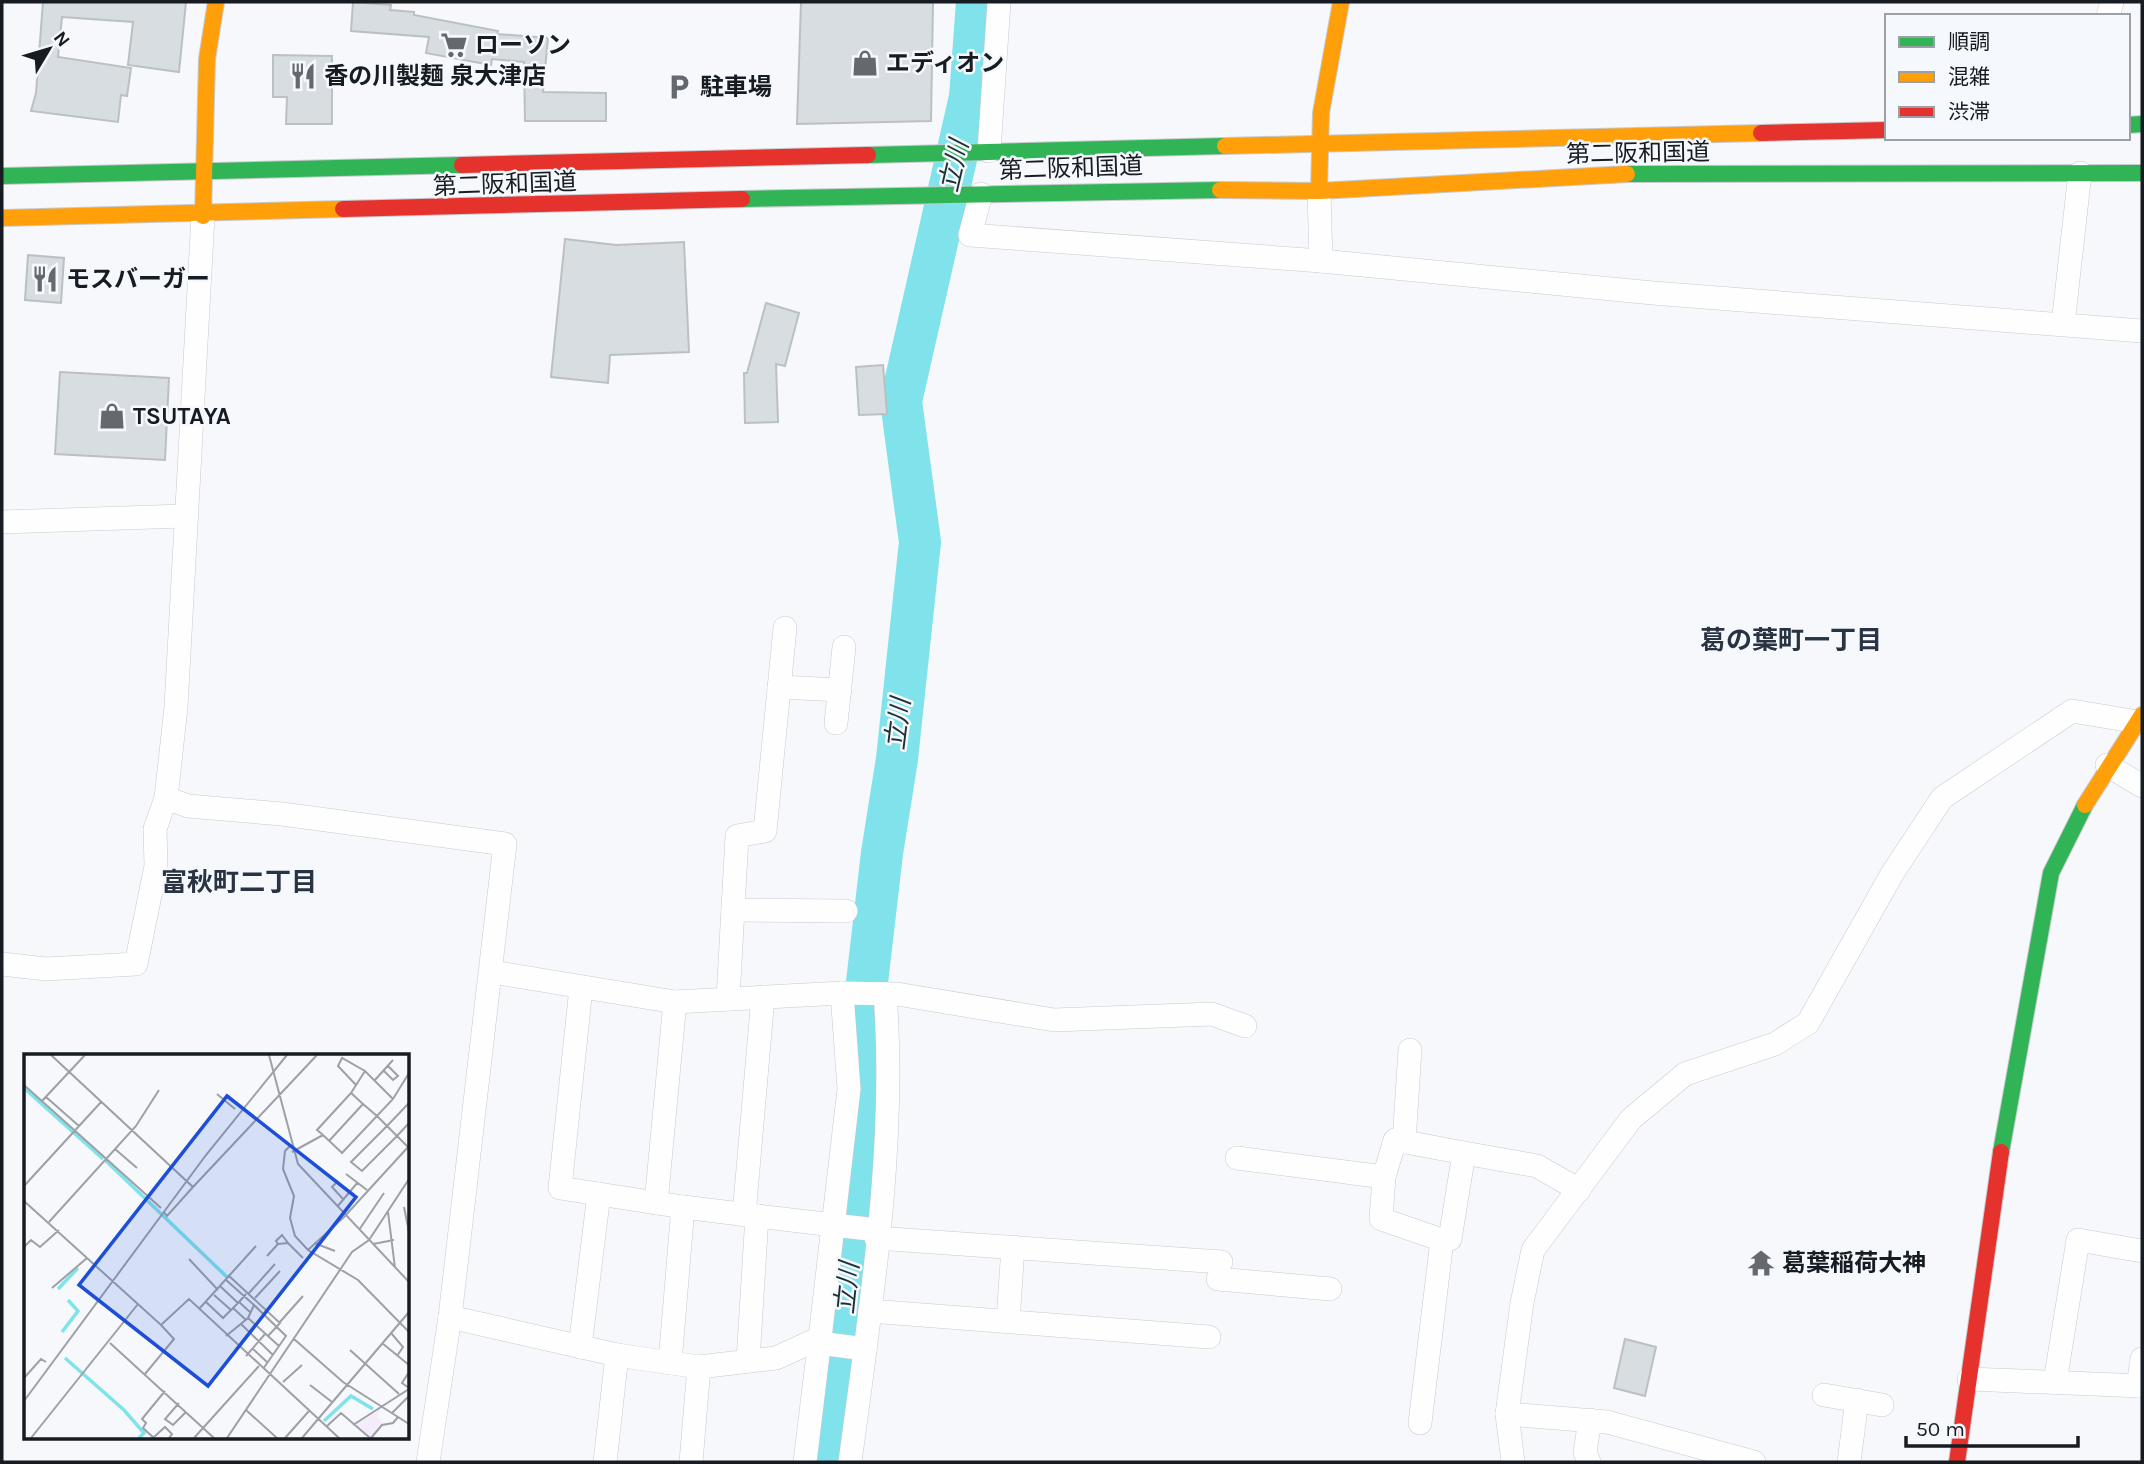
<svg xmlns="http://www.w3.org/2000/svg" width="2144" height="1464" viewBox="0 0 2144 1464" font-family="Karla,'Noto Sans JP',sans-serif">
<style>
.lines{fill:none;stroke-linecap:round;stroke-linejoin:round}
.stream{stroke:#80e2ea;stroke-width:7}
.river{stroke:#80e2ea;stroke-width:42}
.building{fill:#d8dde1;stroke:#bbc0c3;stroke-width:2}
.street-casing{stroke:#c7cad0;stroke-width:24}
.fast-casing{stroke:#c7cad0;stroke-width:18}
.slow-casing{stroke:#c7cad0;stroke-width:18}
.jam-casing{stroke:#c7cad0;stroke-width:18}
.street{stroke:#fefefe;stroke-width:23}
.fast{stroke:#30b455;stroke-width:16}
.slow{stroke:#ff9f0a;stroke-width:16}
.jam{stroke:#e5322d;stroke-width:16}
.labels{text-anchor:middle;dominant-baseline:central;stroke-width:5;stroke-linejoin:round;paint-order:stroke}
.poi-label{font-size:24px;font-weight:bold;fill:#171c23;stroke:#f5f8fc;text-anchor:start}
.street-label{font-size:24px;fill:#171c23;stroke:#f5f8fc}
.water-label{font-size:26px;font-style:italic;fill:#1a3133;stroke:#f5f8fc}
.neighbourhood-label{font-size:26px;font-weight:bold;fill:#293342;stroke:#f5f8fc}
.inset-river{fill:none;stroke:#80e2ea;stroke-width:3.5}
.inset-road{fill:none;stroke:#9da0a5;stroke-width:2}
.view{fill:#1d4ed8;fill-opacity:0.15;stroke:#1d4ed8;stroke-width:3.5}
.inset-edge{fill:none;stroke:#171c23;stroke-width:3.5}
</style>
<rect width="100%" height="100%" fill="#f6f8fb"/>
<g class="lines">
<polyline class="stream" points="821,1462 822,1452"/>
<polyline class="river" points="822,1452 845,1311 871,1056 866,991 882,853 897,759 920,542 901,401 970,97 977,2"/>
</g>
<g class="building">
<polygon points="43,2 186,2 179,72 128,65 133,22 62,17 58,57 131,68 127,96 121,95 118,122 31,111 36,93"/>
<polygon points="353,2 391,5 390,10 414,12 414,15 498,31 497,34 548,38 543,92 606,93 606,121 525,121 524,62 492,59 491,65 426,53 429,37 351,31"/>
<polygon points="801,2 933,2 931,121 797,124"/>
<polygon points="273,55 332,56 332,124 286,124 287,97 273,97"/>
<polygon points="565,239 616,245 684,242 689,352 610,355 608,383 551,377"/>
<polygon points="28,255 64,258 61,303 25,300"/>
<polygon points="766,303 799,313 785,366 776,364 778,422 745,423 744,373 747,373"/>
<polygon points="883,365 887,414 859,415 856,367"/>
<polygon points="60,372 169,378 165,460 55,454"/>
<polygon points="1625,1339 1656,1347 1645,1396 1614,1388"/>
</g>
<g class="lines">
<g class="street-casing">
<g id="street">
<polyline points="2108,16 2112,2"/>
<polyline points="989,151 999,2"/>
<polyline points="1319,191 1321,261 1653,293 2142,331"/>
<polyline points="981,194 970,235 1321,261"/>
<polyline points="203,216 176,707 166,798 188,806 282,814 505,844 450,1317 428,1462"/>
<polyline points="2063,324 2080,173"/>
<polyline points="2,522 184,516"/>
<polyline points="779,687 840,690"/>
<polyline points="836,723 844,647"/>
<polyline points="2107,765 2142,786"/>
<polyline points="733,910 846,911"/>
<polyline points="2,964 46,969 136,964 156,866 155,829 166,798"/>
<polyline points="492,972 675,1002 842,993 897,994 1054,1020 1212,1014 1245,1026"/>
<polyline points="581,988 560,1188 683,1207"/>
<polyline points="728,999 737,836 765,831 785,628"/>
<polyline points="1404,1142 1410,1050"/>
<polyline points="1464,1153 1537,1166 1579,1190"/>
<polyline points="1237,1158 1384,1177 1381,1219 1442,1240 1420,1423"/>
<polyline points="1384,1177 1395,1140 1464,1153 1450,1239 1442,1240"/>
<polyline points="656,1203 675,1002"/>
<polyline points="744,1215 763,997"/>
<polyline points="876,1238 1221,1262"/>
<polyline points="1218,1279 1330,1289"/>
<polyline points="870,1311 1209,1337"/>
<polyline points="450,1317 617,1355 699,1367 776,1358 820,1338 849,1089 842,993"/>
<polyline points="1008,1321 1013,1247"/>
<polyline points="819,1343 865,1349"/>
<polyline points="580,1347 599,1194"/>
<polyline points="748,1361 757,1216 877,1230"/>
<polyline points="670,1363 683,1207 757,1216"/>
<polyline points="1969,1379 2142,1386"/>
<polyline points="2055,1382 2078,1240 2142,1251"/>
<polyline points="2138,1386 2142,1359"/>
<polyline points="1824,1395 1882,1405"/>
<polyline points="1507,1414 1607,1422 1754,1462"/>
<polyline points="605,1462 617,1355"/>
<polyline points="691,1462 699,1367"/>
<polyline points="805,1462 820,1338"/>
<path d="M850,1462C870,1312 897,1145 885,994"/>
<polyline points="1513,1462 1507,1414 1522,1303 1533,1250 1631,1119 1685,1074 1775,1044 1808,1023 1892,874 1942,798 2072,711 2138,722"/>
<polyline points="1589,1462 1585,1452 1590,1420"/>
<polyline points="1849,1462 1857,1400"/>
</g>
</g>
<g class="fast-casing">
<g id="fast">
<polyline points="2128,125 2142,124"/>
<polyline points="868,155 1225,146"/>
<polyline points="1627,174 2142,173"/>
<polyline points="2,176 462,165"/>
<polyline points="742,199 1220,190"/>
<polyline points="2001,1152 2051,873 2085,805"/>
</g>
</g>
<g class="slow-casing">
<g id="slow">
<polyline points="1225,146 1761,133"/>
<polyline points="1220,190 1319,191 1627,174"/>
<polyline points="1319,191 1321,113 1341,2"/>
<polyline points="203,216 207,59 216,2"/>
<polyline points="2,218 343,209"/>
<polyline points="2085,805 2142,715"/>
</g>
</g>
<g class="jam-casing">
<g id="jam">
<polyline points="1761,133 1887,130"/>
<polyline points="462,165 868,155"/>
<polyline points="343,209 742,199"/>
<polyline points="1957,1462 2001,1152"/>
</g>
</g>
<use href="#street" class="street"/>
<use href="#fast" class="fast"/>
<use href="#slow" class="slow"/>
<use href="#jam" class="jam"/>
</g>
<defs>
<g id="supermarket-bare" transform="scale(2.1)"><path d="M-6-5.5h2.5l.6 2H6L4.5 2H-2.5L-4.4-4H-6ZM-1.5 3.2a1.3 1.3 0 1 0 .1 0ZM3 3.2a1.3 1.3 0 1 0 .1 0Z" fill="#65696f" stroke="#f5f8fc" stroke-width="2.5" paint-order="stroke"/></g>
<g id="shop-bare" transform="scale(2.1)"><path d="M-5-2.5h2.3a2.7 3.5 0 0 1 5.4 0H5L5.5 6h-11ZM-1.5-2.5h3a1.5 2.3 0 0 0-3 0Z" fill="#65696f" stroke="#f5f8fc" stroke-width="2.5" paint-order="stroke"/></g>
<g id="restaurant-bare" transform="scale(2.1)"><path d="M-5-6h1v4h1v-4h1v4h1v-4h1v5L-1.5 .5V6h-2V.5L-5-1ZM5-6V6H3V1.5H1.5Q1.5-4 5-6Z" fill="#65696f" stroke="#f5f8fc" stroke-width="2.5" paint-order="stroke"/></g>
<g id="parking-bare" transform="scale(2.1)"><path d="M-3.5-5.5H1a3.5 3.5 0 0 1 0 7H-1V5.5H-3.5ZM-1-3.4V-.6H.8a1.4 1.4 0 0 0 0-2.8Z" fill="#65696f" stroke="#f5f8fc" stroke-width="2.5" paint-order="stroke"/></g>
<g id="temple-bare" transform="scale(2.1)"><path d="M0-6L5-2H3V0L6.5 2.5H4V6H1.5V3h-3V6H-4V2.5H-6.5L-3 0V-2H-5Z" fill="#65696f" stroke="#f5f8fc" stroke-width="2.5" paint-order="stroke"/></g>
</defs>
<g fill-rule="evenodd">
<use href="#supermarket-bare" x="454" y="45"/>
<use href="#shop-bare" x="865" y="63"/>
<use href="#restaurant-bare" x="303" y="76"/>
<use href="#parking-bare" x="679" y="87"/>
<use href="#restaurant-bare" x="45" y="279"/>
<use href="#shop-bare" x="112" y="416"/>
<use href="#temple-bare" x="1761" y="1263"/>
</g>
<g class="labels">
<g class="poi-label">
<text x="475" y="45">ローソン</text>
<text x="886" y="63">エディオン</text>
<text x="324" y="76">香の川製麺 泉大津店</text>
<text x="700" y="87">駐車場</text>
<text x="66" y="279">モスバーガー</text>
<text x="133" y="416">TSUTAYA</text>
<text x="1782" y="1263">葛葉稲荷大神</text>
</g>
<g class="street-label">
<text transform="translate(1638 153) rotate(-1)">第二阪和国道</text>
<text transform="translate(1071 168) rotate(-2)">第二阪和国道</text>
<text transform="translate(505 184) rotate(-2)">第二阪和国道</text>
</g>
<g class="water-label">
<text transform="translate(954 166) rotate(-77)">立川</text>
<text transform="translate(898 724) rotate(-83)">立川</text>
<text transform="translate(847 1288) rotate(-84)">立川</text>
</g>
<g class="neighbourhood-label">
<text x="1791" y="640">葛の葉町一丁目</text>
<text x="239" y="882">富秋町二丁目</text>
</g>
</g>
<g transform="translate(24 1054)">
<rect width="385" height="385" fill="#f6f8fb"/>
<path d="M357,355L353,363L360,369L346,383L331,371Z" fill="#f4ecfa"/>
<path class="inset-river" d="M0,34L79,105M81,106L204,224M34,235L54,214M38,278L54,257L44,246M41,304L100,356L120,379L115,384M300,367L327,342L349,355"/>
<path class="inset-road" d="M27,1L169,133L293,1M245,1L274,110L385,228M360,17L369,26L374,22L364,12M350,27L369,6M0,31L137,154M332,31L314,12L318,4L341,17M327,39L341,17L369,45M193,40L211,55M22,43L55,72M17,48L61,1M339,50L353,62L373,82L338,117L327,108L363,72L385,49M305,87L339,50L327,39L293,76L299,81L317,98L318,99L369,45L385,19M266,92L261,97L259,115L270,142L266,164L271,182L284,196L334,226L385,278M384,93L373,82L385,69M91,95L113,114M268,98L299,81M322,120L343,136M314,127L308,133L319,145M0,132L78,47M0,147L137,271L165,245L315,384M313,153L334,128M380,153L385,178M140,158L143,162L169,133M364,158L371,214M25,168L112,72L135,36M335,176L360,139M290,189L311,197M254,190L252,187L258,181L264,189M349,190L370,186M0,193L7,186L16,193L35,176M284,196L320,163L385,92M243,202L254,190L264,189L279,204M165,205L194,236M204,221L256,269L244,282M201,225L230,251L224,264L202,282M196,232L214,249M28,234L63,204M225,239L251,210M222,240L215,248L227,259M190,241L207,256M231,244L256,217M182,248L199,264L209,254M215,248L209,254L222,266M230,251L262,282L239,315M175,255L232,192M224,264L255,292M255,269L279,242M217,270L249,301M367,279L379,293L373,302M270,285L319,328L385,370M86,289L190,384M358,289L385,311M228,294L244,309M326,296L375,340M222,302L241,280M385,318L378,329L385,334M121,320L150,285L137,271M0,324L17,305L22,308M259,328L278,311M286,331L308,348M0,347L182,101L263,1M155,349L141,365L149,371L162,358M222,356L253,384M368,359L384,343M329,371L385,335M302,373L317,359L346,384M130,383L141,373L148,380L145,384M7,384L114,250M130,384L119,374L122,369L118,365L141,337M170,384L235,312M203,384L328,198L345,186L385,125M261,384L285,357M278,384L385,258M347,384L358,371L369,369L374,363"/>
<path class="view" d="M203,42L332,143L184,332L55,231Z"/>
<rect width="385" height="385" class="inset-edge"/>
</g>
<rect width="2144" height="1464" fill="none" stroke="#171c23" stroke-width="7"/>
<rect x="1885" y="14" width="245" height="126" fill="#f5f8fc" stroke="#9ca0a5" stroke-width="2"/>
<rect x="1899" y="37" width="35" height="10" fill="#30b455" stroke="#9ca0a5" stroke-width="2"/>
<text x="1948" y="49" font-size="21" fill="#171c23">順調</text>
<rect x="1899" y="72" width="35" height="10" fill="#ff9f0a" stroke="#9ca0a5" stroke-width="2"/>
<text x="1948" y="84" font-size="21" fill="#171c23">混雑</text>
<rect x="1899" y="107" width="35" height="10" fill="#e5322d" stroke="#9ca0a5" stroke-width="2"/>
<text x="1948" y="119" font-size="21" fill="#171c23">渋滞</text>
<g transform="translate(49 49) rotate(52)" stroke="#f5f8fc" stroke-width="5" paint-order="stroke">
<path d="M0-5L12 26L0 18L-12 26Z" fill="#171c23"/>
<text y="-10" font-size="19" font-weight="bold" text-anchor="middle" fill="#171c23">N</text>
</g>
<path d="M1906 1436v10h172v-10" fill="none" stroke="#171c23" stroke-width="3.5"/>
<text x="1916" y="1436" font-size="21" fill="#171c23" stroke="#f5f8fc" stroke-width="5" paint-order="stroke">50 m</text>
</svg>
